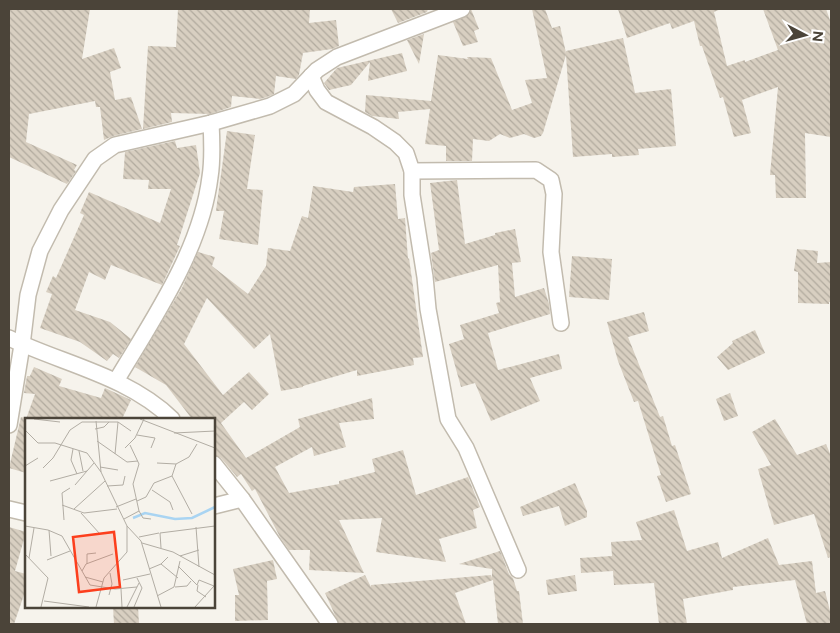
<svg xmlns="http://www.w3.org/2000/svg" width="840" height="633" viewBox="0 0 840 633" font-family="Figtree,sans-serif">
<style>
.building{fill:url(#building-back-hatch)}
.lines{fill:none;stroke-linecap:round;stroke-linejoin:round}
.street-casing{stroke:#c2bbae;stroke-width:18}
.street{stroke:#fff;stroke-width:15}
.inset-river{fill:none;stroke:#a9d4f2;stroke-width:2.5}
.inset-road{fill:none;stroke:#b2ada4;stroke-width:1}
.view{fill:#fc3f1d;fill-opacity:0.15;stroke:#fc3f1d;stroke-width:2.5}
.inset-edge{fill:none;stroke:#4b4439;stroke-width:2.5}
</style>
<defs>
<pattern id="building-back-hatch" width="6" height="6" patternUnits="userSpaceOnUse" patternTransform="scale(1.25)"><rect width="6" height="6" fill="#d8cfc1"/><path d="M-1 5l2 2M0 0l6 6M5-1l2 2" fill="none" stroke="#b1aa9e"/></pattern>
</defs>
<rect width="100%" height="100%" fill="#f6f3ec"/>
<g class="building">
<polygon points="9,9 90,9 82,59 114,48 121,68 110,72 115,100 131,97 142,129 113,136 104,140 100,107 96,107 95,101 29,114 26,142 77,165 74,170 76,171 67,184 9,157"/>
<polygon points="178,9 310,9 309,23 336,20 339,46 332,49 303,53 299,75 296,79 276,76 274,94 267,97 260,99 232,96 231,107 210,114 171,113 172,122 143,129 148,46 176,47"/>
<polygon points="391,9 428,9 427,12 398,23"/>
<polygon points="471,9 479,29 474,31 478,42 463,46 453,22 469,15"/>
<polygon points="532,9 545,9 552,28 560,26 566,53 566,51 623,38 635,93 671,89 676,146 638,149 639,155 612,157 612,154 573,157 566,55 543,133 541,136 534,138 524,134 510,138 500,134 489,141 473,139 472,161 446,161 446,146 425,144 430,109 398,112 399,119 372,116 365,112 366,95 431,101 438,55 468,59 467,57 491,58 512,110 532,103 525,80 547,78"/>
<polygon points="618,9 721,9 714,12 727,66 745,60 745,62 778,50 763,9 826,9 831,23 831,137 805,133 806,198 776,198 775,175 770,175 778,87 742,100 751,133 734,137 723,97 720,98 702,46 700,46 694,21 672,29 670,23 627,38"/>
<polygon points="424,34 419,64 407,40"/>
<polygon points="402,53 407,71 368,81 370,62 351,85 329,90 324,83 337,68"/>
<polygon points="227,131 255,135 247,189 263,190 258,245 219,239 224,211 216,211 217,203"/>
<polygon points="175,141 177,148 196,145 200,173 177,245 180,246 162,285 111,265 105,280 89,272 75,310 110,322 131,339 119,358 113,354 107,361 80,342 40,328 52,294 46,292 53,276 56,278 84,215 80,213 89,192 160,223 171,189 148,189 149,180 123,179 125,152"/>
<polygon points="457,180 465,244 495,235 495,233 515,229 521,262 512,263 515,297 544,288 549,304 550,314 488,333 498,370 559,354 562,369 530,378 540,401 491,421 475,383 461,387 449,344 464,339 460,325 499,313 496,303 500,302 498,265 435,282 431,253 439,250 430,183"/>
<polygon points="395,184 398,219 405,218 408,259 409,258 423,357 413,358 414,365 357,376 357,370 303,386 303,387 281,391 270,334 254,349 207,298 184,344 223,395 249,372 269,394 252,410 244,402 221,423 246,458 300,427 298,419 372,398 374,419 339,423 346,447 314,456 312,447 275,467 289,493 339,484 339,481 375,472 372,459 403,450 416,495 468,477 480,507 473,510 477,528 439,539 446,562 376,552 382,518 339,520 364,573 309,570 310,550 289,550 280,537 255,489 252,491 241,474 237,477 221,458 214,455 214,419 192,419 166,385 135,367 182,288 198,252 215,257 212,266 248,294 266,266 268,248 290,251 302,216 308,218 313,186 353,192 354,187"/>
<polygon points="797,249 818,251 817,263 831,262 831,302 829,302 829,304 798,303 798,272 794,271"/>
<polygon points="572,256 612,259 609,300 569,297"/>
<polygon points="644,312 649,331 628,337 660,417 663,416 672,446 675,445 691,494 666,502 657,476 661,475 638,401 634,402 618,361 607,322"/>
<polygon points="755,330 765,353 728,370 717,357 733,343 732,341"/>
<polygon points="34,367 62,379 59,386 101,398 105,388 131,400 122,419 26,419 35,394 24,393 27,376 30,376"/>
<polygon points="730,393 738,416 724,421 716,399"/>
<polygon points="21,417 26,418 26,473 9,468"/>
<polygon points="775,419 797,455 826,444 831,456 831,557 828,558 814,514 774,525 758,469 771,465 752,432"/>
<polygon points="575,483 587,511 587,517 565,526 559,506 523,516 520,507"/>
<polygon points="674,510 687,551 718,542 722,558 768,538 779,565 812,561 816,593 825,591 831,615 831,624 807,624 795,580 733,587 733,590 683,599 687,624 659,624 654,583 614,585 613,571 581,573 580,558 612,556 611,542 642,540 636,522"/>
<polygon points="9,527 26,532 15,571 26,574 26,589 14,624 9,624"/>
<polygon points="500,551 509,574 513,578 517,591 519,591 523,624 498,624 493,580 455,593 466,624 339,624 325,593 365,575 371,587 371,585 491,575 492,578 492,569 459,564"/>
<polygon points="273,560 277,579 267,581 268,620 235,621 235,595 239,595 233,569"/>
<polygon points="575,575 577,591 548,595 546,580"/>
<polygon points="113,607 138,607 139,624 114,624"/>
</g>
<g class="lines">
<g class="street-casing">
<g id="street">
<polyline points="311,76 317,90 326,102 373,127 395,142 406,153 412,171 412,195 425,277 428,309 448,419 466,448 518,570"/>
<polyline points="412,171 536,170 551,180 554,194 551,252 561,323"/>
<path d="M9,338C63,364 128,376 172,419"/>
<path d="M116,381C153,319 201,250 210,177C213,159 212,141 211,123"/>
<polyline points="9,425 22,345 28,295 40,251 61,210 95,159 115,145 211,123 270,106 294,94 317,70 337,57 462,9"/>
<polyline points="214,464 242,499 330,624"/>
<polyline points="214,506 242,499"/>
<polyline points="9,509 26,513"/>
</g>
</g>
<use href="#street" class="street"/>
</g>
<g transform="translate(25 418)">
<rect width="190" height="190" fill="#f6f3ec"/>
<path class="inset-river" d="M108,100L120,95L150,101L167,100L190,89"/>
<path class="inset-road" d="M9,1L35,4M115,1L190,30M71,3L76,54M70,11L79,9L84,4M0,12L13,25H30L62,35L76,54L102,108L116,123L136,189M149,15L190,13M112,17L130,20L126,30M72,23L102,44L113,43M100,30L110,20L119,1M48,31L46,42L52,56M54,33L58,53M90,36L93,4M132,45L151,46M0,48L13,40M75,49L93,52M18,50L28,40L45,12L57,4H93L106,13M25,63L62,53L69,45M50,67L62,53M82,68L98,67L100,58M127,72L145,84L148,92M112,83L121,79L129,65L147,58M37,87L59,95L92,91M91,89L111,81M49,91L80,63M114,93L118,100L126,101M56,95L75,116M167,96L147,58L151,46L164,39L172,26M99,101L114,93L108,66L114,46L105,27M39,102L37,75L45,70M0,108L23,112L37,118L65,167L90,171L112,169M171,109L174,149M24,112L26,138M114,119L134,115M117,125L148,134L190,157M136,130L135,115L190,108M0,136L23,160L16,189M155,138L174,132M4,140L9,110M22,142L45,133M62,146V136L71,135M136,146L153,160M153,148L172,167L174,162L189,168M124,151L136,146L143,139M57,153L61,146L88,136M60,159L78,164M98,162L125,156M173,167L172,173L181,179M150,169L162,168L166,163M96,171L97,189M84,177L87,166L85,155M132,178L149,169L155,143M19,183L64,189M71,189L79,160L102,134V108M102,189L114,165M109,189L117,170L112,160M170,189L189,168"/>
<path class="view" d="M89,114L95,169L54,174L48,119Z"/>
<rect width="190" height="190" class="inset-edge"/>
</g>
<rect width="840" height="633" fill="none" stroke="#4b4439" stroke-width="20"/>
<g transform="translate(805 35) rotate(96)" stroke="#ffffff" stroke-width="4" paint-order="stroke">
<path d="M0-4L9 19L0 12L-9 19Z" fill="#4b4439"/>
<text y="-8" font-size="14" font-weight="bold" text-anchor="middle" fill="#4b4439">N</text>
</g>
</svg>
